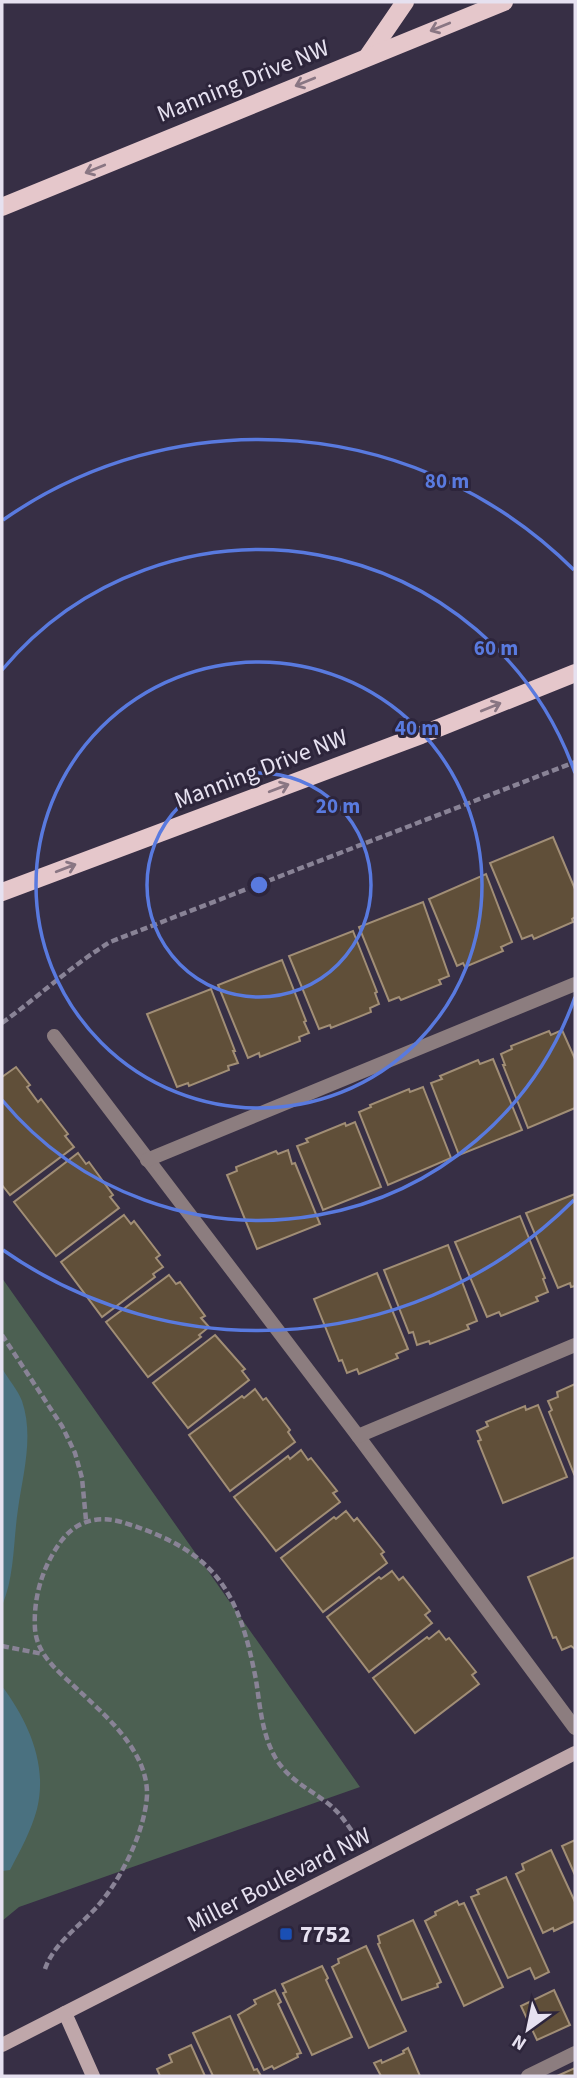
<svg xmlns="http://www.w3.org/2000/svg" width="577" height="2078" viewBox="0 0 577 2078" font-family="'Source Sans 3',sans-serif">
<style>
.green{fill:#4c6052}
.water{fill:#4a7180}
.building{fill:#604f39;stroke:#a18e76;stroke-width:2}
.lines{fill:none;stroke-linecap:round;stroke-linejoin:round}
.path{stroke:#898396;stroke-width:4.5;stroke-dasharray:7 3.5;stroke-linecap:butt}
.lane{stroke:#8c7d7f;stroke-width:14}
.secondary{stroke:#bfa7aa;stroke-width:14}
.primary{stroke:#e5c7cb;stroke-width:18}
.oneway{stroke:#897683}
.ring{fill:none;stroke:#597adf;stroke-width:3.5}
.transit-dot{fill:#1a4fb4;stroke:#2d253b;stroke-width:2.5}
.labels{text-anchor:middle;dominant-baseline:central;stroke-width:6;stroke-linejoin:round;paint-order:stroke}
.street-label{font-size:24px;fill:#e6e1f0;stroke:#2d253b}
.poi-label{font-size:24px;font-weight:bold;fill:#e6e1f0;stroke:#2d253b;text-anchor:start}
.centre{fill:#597adf;stroke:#2d253b;stroke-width:3.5}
.ring-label{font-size:21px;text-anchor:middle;font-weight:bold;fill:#597adf;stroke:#2d253b;stroke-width:6;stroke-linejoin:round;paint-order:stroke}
</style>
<rect width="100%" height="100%" fill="#372f45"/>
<polygon class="green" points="2,1278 360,1787 19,1907 2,1921"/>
<g class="water">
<path d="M2,1368C8,1379 18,1390 22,1401C34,1436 23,1474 18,1509C13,1542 15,1575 2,1606Z"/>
<path d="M2,1686C28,1721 48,1764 37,1809C31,1831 20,1851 10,1870L2,1871Z"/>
</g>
<g class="building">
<polygon points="553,837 575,889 575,917 572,919 573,922 534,939 532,935 522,939 490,863"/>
<polygon points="486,874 512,942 501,947 503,951 465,967 463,963 457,966 429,899"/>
<polygon points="423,902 449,976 439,980 441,984 401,1000 399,997 389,1001 359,927"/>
<polygon points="353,931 377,992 375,993 379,1004 370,1008 371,1012 331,1028 330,1025 319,1029 289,956"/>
<polygon points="282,960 306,1021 304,1022 309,1033 299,1037 300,1041 260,1057 259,1053 248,1058 218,985"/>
<polygon points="211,989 235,1051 233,1051 238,1063 228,1066 229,1070 189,1086 188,1083 177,1087 147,1014"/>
<polygon points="562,1030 575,1059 575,1108 528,1128 503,1065 505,1065 501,1054 512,1049 511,1046 549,1031 551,1035"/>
<polygon points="493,1059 522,1130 459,1155 431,1083 442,1079 440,1076 478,1060 480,1064"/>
<polygon points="16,1067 30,1085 27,1087 38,1102 41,1099 68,1134 65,1136 74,1147 10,1195 2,1185 2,1077"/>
<polygon points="423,1087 451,1158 388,1185 359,1112 371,1107 370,1105 409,1089 410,1092"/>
<polygon points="355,1122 381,1187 323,1210 297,1146 308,1142 306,1139 345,1123 346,1126"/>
<polygon points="288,1150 292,1164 295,1163 320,1224 257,1249 227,1175 237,1171 236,1167 276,1151 278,1154"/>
<polygon points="78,1153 86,1164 89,1162 113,1195 110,1197 119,1208 56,1256 14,1202"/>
<polygon points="575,1194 575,1286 571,1287 570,1283 558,1288 526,1213"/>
<polygon points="124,1215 131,1224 134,1221 160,1255 156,1258 163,1267 153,1274 155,1277 102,1317 61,1262"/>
<polygon points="520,1216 545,1278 543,1279 548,1292 536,1297 538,1301 501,1316 499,1312 487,1317 455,1242"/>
<polygon points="448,1245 477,1321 467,1325 469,1329 430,1344 429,1341 417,1345 413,1332 409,1333 384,1270"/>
<polygon points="377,1273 408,1349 396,1354 398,1358 359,1374 357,1369 347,1373 342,1360 339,1361 314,1299"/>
<polygon points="169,1275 176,1284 180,1282 205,1316 201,1318 209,1327 199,1335 201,1337 148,1377 106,1322"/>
<polygon points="215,1335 245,1369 242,1371 249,1380 188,1428 153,1383"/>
<polygon points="575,1384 575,1473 574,1474 549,1412 552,1410 548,1401 558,1397 557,1392"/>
<polygon points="255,1389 263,1400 266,1398 290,1430 288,1432 295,1442 230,1491 189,1435 242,1396 244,1398"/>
<polygon points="538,1405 567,1477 503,1503 478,1441 481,1440 477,1431 488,1426 486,1422 525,1406 526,1410"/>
<polygon points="301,1450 308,1460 311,1458 337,1491 333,1493 340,1502 276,1551 234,1497 288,1456 290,1459"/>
<polygon points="346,1511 354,1521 357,1518 384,1552 381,1554 387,1563 323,1612 281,1558 334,1517 336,1519"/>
<polygon points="575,1557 575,1649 571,1646 562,1650 556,1637 553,1638 528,1577"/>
<polygon points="392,1571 399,1580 403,1577 430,1611 425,1615 432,1623 369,1672 327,1617 379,1577 381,1579"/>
<polygon points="439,1631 446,1640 449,1638 476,1672 472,1675 479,1684 415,1733 373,1678 427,1637 429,1639"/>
<polygon points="575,1840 575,1875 562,1846"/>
<polygon points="551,1850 575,1902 575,1921 554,1931 553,1928 543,1933 516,1874 524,1870 522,1864"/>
<polygon points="506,1877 549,1972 535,1979 530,1968 508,1978 471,1897 479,1894 477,1890"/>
<polygon points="457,1901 459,1905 464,1903 503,1987 464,2006 425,1921 436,1915 435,1912"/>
<polygon points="413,1920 441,1982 437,1984 438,1987 402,2000 378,1944 380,1943 378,1936"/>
<polygon points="366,1946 406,2031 369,2048 332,1967 339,1963 338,1959"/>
<polygon points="322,1966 328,1978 326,1980 352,2037 312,2055 283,1993 286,1992 282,1984"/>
<polygon points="275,1990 281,2002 278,2004 301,2053 297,2054 298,2057 274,2069 272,2066 264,2070 238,2015 256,2004 254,2000"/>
<polygon points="554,1990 570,2025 537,2040 521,2006"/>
<polygon points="230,2016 254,2070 257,2069 261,2076 213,2076 193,2033"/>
<polygon points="191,2045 205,2076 160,2076 157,2069 172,2062 169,2055"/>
<polygon points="408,2048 420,2076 381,2076 374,2063 381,2060 382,2063 404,2053 403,2051"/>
<polygon points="575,2068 575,2076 557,2076"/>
</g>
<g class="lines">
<g class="path">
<path d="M2,1023C38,997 71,966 110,942L575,762"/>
<polyline points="2,1335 62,1426 75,1453 82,1478 86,1520"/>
<polyline points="2,1646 43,1654"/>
<path d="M45,1969C53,1945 78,1927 95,1909C120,1882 145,1832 147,1795C148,1751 105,1715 76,1688C58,1671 37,1655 35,1629C33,1597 43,1565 62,1540C79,1518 103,1515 128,1524C216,1552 239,1592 256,1680C260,1706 262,1734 275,1757C288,1780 310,1789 330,1805C341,1814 348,1826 357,1838"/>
</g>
<g class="lane">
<polyline points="54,1036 358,1436 575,1728"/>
<polyline points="147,1160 575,984"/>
<polyline points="358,1436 575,1345"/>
<polyline points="528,2076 575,2053"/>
</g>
<g class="secondary">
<polyline points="65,2013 93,2076"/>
<polyline points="2,2045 575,1753"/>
</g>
<g class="primary">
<polyline points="368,56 405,2"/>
<polyline points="2,207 504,2"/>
<polyline points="2,892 421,735 575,673"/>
</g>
</g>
<defs><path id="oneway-shaft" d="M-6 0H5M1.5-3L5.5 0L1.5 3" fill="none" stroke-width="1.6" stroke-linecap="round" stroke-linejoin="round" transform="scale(1.75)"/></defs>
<g class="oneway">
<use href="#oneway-shaft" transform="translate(440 27) rotate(158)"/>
<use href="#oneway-shaft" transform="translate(305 82) rotate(158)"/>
<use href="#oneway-shaft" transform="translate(95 169) rotate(158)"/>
<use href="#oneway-shaft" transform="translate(491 707) rotate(-22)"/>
<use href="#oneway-shaft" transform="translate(279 788) rotate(-21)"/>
<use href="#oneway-shaft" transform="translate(66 868) rotate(-21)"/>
</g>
<g class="ring">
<circle cx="259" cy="885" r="112"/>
<circle cx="259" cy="885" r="223"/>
<path d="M575 997A335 335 0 0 1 2 1100M2 670A335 335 0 0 1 575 773"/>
<path d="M574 1200A446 446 0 0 1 3 1250M3 520A446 446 0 0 1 574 570"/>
</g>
<rect class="transit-dot" x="279" y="1927" width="14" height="14" rx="3.5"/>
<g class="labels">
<g class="street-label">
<text transform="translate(243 81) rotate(-22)">Manning Drive NW</text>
<text transform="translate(261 769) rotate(-21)">Manning Drive NW</text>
<text transform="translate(279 1880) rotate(-27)">Miller Boulevard NW</text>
</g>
<g class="poi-label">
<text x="300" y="1934">7752</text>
</g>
</g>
<circle cx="259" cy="885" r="10" class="centre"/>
<g class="ring-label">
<text x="447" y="488">80 m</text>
<text x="496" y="655">60 m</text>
<text x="417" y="735">40 m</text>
<text x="338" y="813">20 m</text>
</g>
<rect width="577" height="2078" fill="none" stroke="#e6e1f0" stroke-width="7"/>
<g transform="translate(528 2029) rotate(213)" stroke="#2d253b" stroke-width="5" paint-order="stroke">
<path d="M0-5L12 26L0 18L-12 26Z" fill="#e6e1f0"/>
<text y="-10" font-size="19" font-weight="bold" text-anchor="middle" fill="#e6e1f0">N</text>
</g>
</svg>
